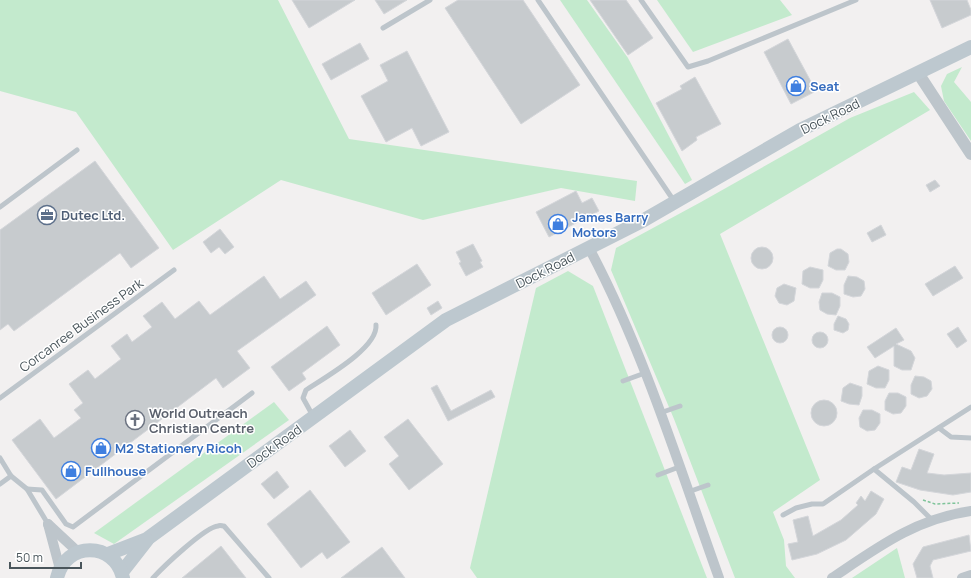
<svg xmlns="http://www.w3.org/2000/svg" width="971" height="578" viewBox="0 0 971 578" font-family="Manrope,sans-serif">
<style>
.green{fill:#c3eacd}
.building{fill:#c7cbce;stroke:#d4d6da}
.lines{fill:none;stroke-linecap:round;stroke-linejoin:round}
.path{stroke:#7fc49a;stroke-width:1.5;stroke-dasharray:3 2;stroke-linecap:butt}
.service{stroke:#bdc5cb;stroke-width:5}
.minor{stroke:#bdc5cb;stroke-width:10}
.tertiary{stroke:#bdc5cb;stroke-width:12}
.secondary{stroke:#bdc8cf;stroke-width:14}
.labels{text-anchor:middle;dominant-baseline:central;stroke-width:3;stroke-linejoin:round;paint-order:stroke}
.shop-label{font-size:13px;font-weight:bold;fill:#366cbe;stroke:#fff;text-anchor:start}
.street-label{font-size:13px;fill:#49555b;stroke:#fff}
.service-label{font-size:13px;font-weight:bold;fill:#4e5e75;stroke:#fff;text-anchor:start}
.worship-label{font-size:13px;font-weight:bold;fill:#5b616d;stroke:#fff;text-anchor:start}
</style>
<rect width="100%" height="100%" fill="#f2f0f0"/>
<g class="green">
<polygon points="0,0 278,0 349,139 637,181 635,201 561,188 423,220 281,180 173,250 76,112 0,91"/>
<polygon points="560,0 587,0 628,58 692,180 685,184"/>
<polygon points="657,0 780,0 792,15 693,52"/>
<polygon points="962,67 954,82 971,102 971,141 944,101 941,86 947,74"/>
<polygon points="914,92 930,110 720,234 820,480 773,512 784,540 786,566 795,578 735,578 674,419 611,270 616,248 701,202 850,118"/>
<polygon points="568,271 593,286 707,578 477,578 470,568 536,288"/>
<polygon points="274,402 289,420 114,544 94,533"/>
<polygon points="897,548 905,578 852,578"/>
</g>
<g class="building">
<polygon points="292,0 355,0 309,28"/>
<polygon points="375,0 407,0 384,14"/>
<polygon points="458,0 523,0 580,85 521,124 445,8"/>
<polygon points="590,0 626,0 653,38 628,55"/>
<polygon points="930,0 967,0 971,10 971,15 942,28"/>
<polygon points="788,39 816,91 791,104 764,52"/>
<polygon points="360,43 369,59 331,80 322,64"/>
<polygon points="407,51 449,132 421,146 412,128 386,142 361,96 388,81 380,65"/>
<polygon points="695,77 721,124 696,137 697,140 682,151 656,103 682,89 680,86"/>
<polygon points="95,161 159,248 131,268 120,253 14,331 8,324 0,330 0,230"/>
<polygon points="935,180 940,186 930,192 926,185"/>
<polygon points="576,191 582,203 592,198 599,211 549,237 536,212"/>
<polygon points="881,225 886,235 872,242 867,233"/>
<polygon points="220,229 234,247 225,254 219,247 211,253 203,242"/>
<polygon points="473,244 482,261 480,262 483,267 466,276 459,263 461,262 456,252"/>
<circle cx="762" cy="258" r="11"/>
<polygon points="837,249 841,249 848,254 849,262 845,270 836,270 828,266 830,253"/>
<polygon points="417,264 431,285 386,315 372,293"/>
<polygon points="955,266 963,278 933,296 925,284"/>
<polygon points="810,267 823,270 823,280 819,288 810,288 802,284 803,271"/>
<polygon points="264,276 280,299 306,281 316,295 237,351 250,368 223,388 216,378 56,499 12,440 40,419 54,438 81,418 74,410 83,403 69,384 88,370 95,379 121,359 111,346 127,334 132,342 152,327 143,316 162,302 175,319 199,301 210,315"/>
<polygon points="848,276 857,277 864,281 865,289 861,296 853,297 844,294 844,285"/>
<polygon points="784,284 796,288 794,301 787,305 779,303 775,296 777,288"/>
<polygon points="822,293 832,293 840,297 840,306 836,315 827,314 820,310 819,302"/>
<polygon points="438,301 442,308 431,315 427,308"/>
<polygon points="838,316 846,319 849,324 848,330 843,333 834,330 834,324"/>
<polygon points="327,326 340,345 302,373 306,379 289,391 271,367"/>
<polygon points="958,327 967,341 957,348 947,334"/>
<circle cx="780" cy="335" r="8"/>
<polygon points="896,328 904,340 896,344 911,351 915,358 911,370 902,370 894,366 894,346 875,358 867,347"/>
<circle cx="820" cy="340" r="8"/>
<polygon points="878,366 889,370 889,380 885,388 876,388 867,384 869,371"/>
<polygon points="915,376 924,377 931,381 932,389 927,396 919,398 911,394 911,385"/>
<polygon points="850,383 862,387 862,396 859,405 849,404 841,401 843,388"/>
<polygon points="437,385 451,411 491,390 495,397 448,421 431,388"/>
<polygon points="889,393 898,393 906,397 906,406 901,413 893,414 885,410 885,401"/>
<circle cx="824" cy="413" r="13"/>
<polygon points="863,410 872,410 880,414 880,423 875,430 867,431 860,427 859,418"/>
<polygon points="408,419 443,464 409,490 389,464 399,456 384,437"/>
<polygon points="350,430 366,451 345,467 329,446"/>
<polygon points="919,449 934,454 927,473 944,475 971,473 971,492 953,495 920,490 896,482 902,467 911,470"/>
<polygon points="277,471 289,487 274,499 261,484"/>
<polygon points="310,490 350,542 327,559 322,552 301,568 267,524"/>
<polygon points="871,491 884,499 876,514 846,540 817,554 792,560 788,544 798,542 793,520 808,516 813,536 841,520 858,505 856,503 861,496 865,501"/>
<polygon points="969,535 971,551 933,560 930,566 933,578 917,578 913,564 923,547"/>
<polygon points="221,546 246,578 182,578"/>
<polygon points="382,547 405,578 341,578"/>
</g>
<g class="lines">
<polyline class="path" points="923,500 935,504 959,503"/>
<g class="service">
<polyline points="538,0 674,201"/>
<polyline points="641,0 688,67 708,61 856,0"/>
<polyline points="383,28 430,0"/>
<polyline points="0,207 77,150"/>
<polyline points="623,381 645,373"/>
<polyline points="0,398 174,270"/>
<polyline points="660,413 680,406"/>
<path d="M313,416L303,398L306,390C324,378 378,348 376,325"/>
<polyline points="939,428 951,437 971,438"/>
<polyline points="0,458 11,476 27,489 48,524"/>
<polyline points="658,475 679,467"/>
<polyline points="0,484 11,476"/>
<polyline points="27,489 42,490 66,524 73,527 252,393"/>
<polyline points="688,492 708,485"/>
<polyline points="783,515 796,508 812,504 823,504 874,469"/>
<polyline points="931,519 914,502 874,469 971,407"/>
<path d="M153,578C163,567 205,527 218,526C220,525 222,526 224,526L269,578"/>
</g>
<g class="minor">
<path d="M589,248C643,349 680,469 719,578"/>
<polyline points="48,524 60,569"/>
<polyline points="48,524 78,552"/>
<path d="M832,578C878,547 915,519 971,511"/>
<polyline points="962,578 971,575"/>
</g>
<polyline class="tertiary" points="918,73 971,154"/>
<g class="secondary">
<polyline points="108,554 147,539 446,320 644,220 800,130 971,47"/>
<polyline points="122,572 147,540"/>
<path d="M57,578C65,541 115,541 123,578"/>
</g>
</g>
<defs>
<g id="shop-ring" transform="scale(1)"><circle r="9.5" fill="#fff" stroke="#3f7fe0" stroke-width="1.5"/><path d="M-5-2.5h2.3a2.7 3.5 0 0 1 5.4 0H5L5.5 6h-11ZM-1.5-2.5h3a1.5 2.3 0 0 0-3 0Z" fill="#3f7fe0"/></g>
<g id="office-ring" transform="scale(1)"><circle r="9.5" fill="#fff" stroke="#5c6f8a" stroke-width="1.5"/><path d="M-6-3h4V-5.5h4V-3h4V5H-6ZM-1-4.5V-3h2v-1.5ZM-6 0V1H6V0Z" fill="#5c6f8a"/></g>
<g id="church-ring" transform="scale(1)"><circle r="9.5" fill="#fff" stroke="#6b7280" stroke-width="1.5"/><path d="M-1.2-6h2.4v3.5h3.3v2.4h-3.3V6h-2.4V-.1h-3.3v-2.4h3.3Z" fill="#6b7280"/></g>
</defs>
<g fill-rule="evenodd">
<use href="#shop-ring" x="796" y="86"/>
<use href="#office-ring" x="47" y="215"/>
<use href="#shop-ring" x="558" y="224"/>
<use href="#church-ring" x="135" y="420"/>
<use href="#shop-ring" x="101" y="448"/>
<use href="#shop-ring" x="71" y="471"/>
</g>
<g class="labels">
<g class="shop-label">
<text x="810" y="86">Seat</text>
<text x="572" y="217">James Barry<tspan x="572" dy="15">Motors</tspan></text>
<text x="115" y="448">M2 Stationery Ricoh</text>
<text x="85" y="471">Fullhouse</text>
</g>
<g class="street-label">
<text transform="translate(830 116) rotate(-26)">Dock Road</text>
<text transform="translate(545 270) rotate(-27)">Dock Road</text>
<text transform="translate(81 325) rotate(-36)">Corcanree Business Park</text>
<text transform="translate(274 446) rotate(-36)">Dock Road</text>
</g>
<g class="service-label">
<text x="61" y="215">Dutec Ltd.</text>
</g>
<g class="worship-label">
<text x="149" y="413">World Outreach<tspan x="149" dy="15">Christian Centre</tspan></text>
</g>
</g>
<path d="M10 562v6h71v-6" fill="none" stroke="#49555b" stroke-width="2"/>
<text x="16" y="562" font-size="12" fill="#49555b" stroke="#ffffff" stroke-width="3" paint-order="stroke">50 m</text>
</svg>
